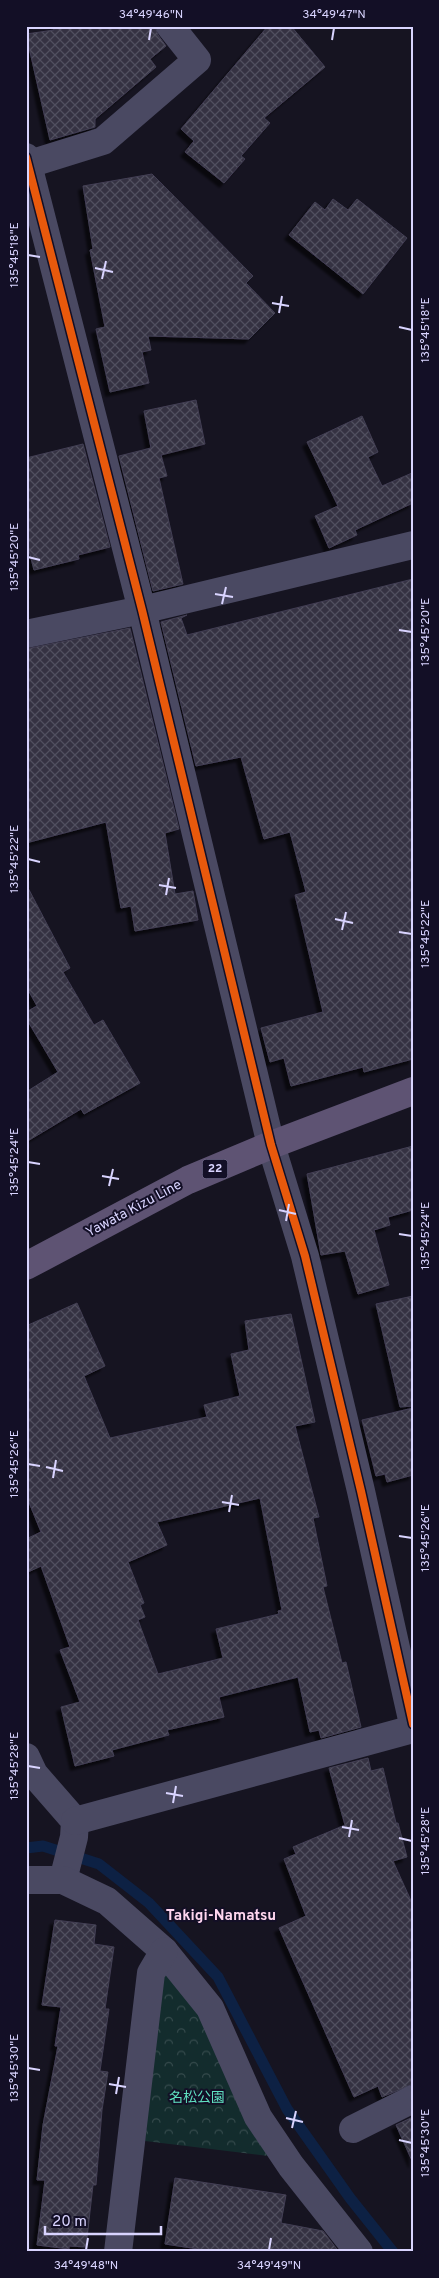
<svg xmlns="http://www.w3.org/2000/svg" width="439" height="2278" viewBox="0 0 439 2278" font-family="Overpass,'Noto Sans JP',sans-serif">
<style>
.forest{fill:url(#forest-crowns)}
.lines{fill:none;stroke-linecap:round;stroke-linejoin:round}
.stream{stroke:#0d2144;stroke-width:11}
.building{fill:url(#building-cross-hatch);stroke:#433f54;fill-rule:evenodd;filter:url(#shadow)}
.street{stroke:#4a4962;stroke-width:28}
.primary{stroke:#5e5373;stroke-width:28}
.cycleway-casing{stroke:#130f26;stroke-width:11}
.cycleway{stroke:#e8590c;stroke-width:8}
.ticks{fill:none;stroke:#d9d4ff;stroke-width:2}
.labels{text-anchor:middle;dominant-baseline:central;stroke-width:4;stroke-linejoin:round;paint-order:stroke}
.shield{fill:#130f26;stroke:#9e99be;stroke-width:1}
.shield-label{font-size:12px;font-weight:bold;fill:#d9d4ff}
.street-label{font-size:14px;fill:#d9d4ff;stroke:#130f26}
.park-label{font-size:14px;fill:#5fe0c0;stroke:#130f26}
.neighbourhood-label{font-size:15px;font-weight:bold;fill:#ffd6f0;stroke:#130f26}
.neatline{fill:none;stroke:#d9d4ff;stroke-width:2}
.ticks-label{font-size:12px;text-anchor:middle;fill:#d9d4ff}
</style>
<defs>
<pattern id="forest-crowns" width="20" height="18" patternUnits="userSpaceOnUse" patternTransform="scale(1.25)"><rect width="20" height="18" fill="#132c2d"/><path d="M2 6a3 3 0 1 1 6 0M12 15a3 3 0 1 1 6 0" fill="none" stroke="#354a4c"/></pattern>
<pattern id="building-cross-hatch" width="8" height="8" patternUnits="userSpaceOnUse" patternTransform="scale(1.25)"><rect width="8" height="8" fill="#343243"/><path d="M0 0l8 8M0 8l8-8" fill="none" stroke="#514f5f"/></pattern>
<filter id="shadow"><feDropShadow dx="-4.5" dy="4.5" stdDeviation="1" flood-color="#0009"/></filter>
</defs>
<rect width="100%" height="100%" fill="#161421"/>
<polygon class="forest" points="161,1972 184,1975 276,2157 145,2141"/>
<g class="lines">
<polyline class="stream" points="26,1848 43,1846 99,1864 149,1903 218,1977 287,2109 350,2198 393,2252"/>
</g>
<g class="building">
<polygon points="53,26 155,26 158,35 166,46 150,59 156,67 95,119 95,127 50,140 26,34 54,30"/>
<polygon points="268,26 291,26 325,67 264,118 270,123 241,156 245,159 224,183 185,152 194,141 181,129"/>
<polygon points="152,174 253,276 246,283 275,313 249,339 148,336 151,350 142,352 149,383 110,392 96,329 105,327 90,250 93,249 83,186"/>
<polygon points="333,199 348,210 357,199 407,238 363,294 289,235 315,202 325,210"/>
<polygon points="196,400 205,444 161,455 167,476 159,478 183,584 153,591 119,456 151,448 144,411"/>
<polygon points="362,416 378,452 368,457 382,486 412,473 413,503 355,530 357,535 329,548 315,516 338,506 307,442"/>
<polygon points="83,444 110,547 78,555 79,559 34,570 26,539 26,458"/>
<polygon points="413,579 413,1059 364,1072 363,1067 291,1086 284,1058 270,1062 261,1028 323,1012 295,895 306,892 290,832 264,839 241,757 196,766 161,622 187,615 181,618 187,635"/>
<polygon points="130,628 179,829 165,833 175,894 193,891 198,920 135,931 131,906 121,908 106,822 26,843 26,649"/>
<polygon points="26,884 70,968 63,972 94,1025 103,1020 140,1083 84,1114 81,1109 26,1142 26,1092 58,1072 26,1018 26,1012 37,1006 26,986"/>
<polygon points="413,1146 413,1210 388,1217 390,1225 374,1230 389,1285 358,1294 345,1251 321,1255 307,1174"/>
<polygon points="413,1296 413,1406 400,1407 376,1304"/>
<path d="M77,1303L105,1366L84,1376L110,1438L207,1417L204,1405L240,1396L231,1354L249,1350L245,1321L291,1314L315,1422L295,1426L319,1517L313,1518L327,1586L323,1587L342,1663L346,1662L361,1727L321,1738L319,1730L310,1732L298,1677L219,1697L224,1717L167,1730L169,1735L112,1750L114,1756L75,1766L61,1707L80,1702L60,1650L70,1647L41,1566L26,1573V1539L41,1532L26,1495V1326ZM260,1498L282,1610L278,1611L279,1614L216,1629L223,1658L158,1674L138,1620L145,1617L140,1605L144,1603L128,1562L167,1545L157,1522Z"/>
<polygon points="413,1408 413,1475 387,1482 385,1474 376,1476 362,1420"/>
<polygon points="368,1758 371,1771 383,1768 396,1823 398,1823 407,1857 393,1861 413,1905 413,2084 382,2097 378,2086 354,2097 279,1928 306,1916 284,1859 296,1854 293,1847 345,1825 329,1768"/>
<polygon points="55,1920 96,1925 94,1944 114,1947 105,2009 109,2009 100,2071 108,2072 102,2110 96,2185 93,2185 86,2247 69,2246 69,2249 37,2245 45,2180 37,2180 43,2125 58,2046 55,2046 61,2007 42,2005"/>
<polygon points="413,2117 413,2163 396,2125"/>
<polygon points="175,2178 286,2195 281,2223 323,2231 339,2252 218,2252 165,2244"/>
</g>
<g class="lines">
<g class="street">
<polyline points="26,157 142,610 271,1145 305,1256 361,1491 413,1724"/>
<polyline points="26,165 103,141 197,60 170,26"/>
<polyline points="26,634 142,610 413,545"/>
<polyline points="26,1757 34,1774 75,1821 74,1837 63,1880"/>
<polyline points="75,1821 413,1729"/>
<polyline points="26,1880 63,1880 107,1901 164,1951 210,2008 258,2117 291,2166 359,2252"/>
<polyline points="353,2129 413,2099"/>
<polyline points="118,2252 151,1973 164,1951"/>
</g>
<polyline class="primary" points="26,1266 188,1180 271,1145 413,1091"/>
<g class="cycleway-casing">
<polyline id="cycleway" points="26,157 142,610 271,1145 305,1256 361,1491 413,1724"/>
</g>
<use href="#cycleway" class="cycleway"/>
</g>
<path class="ticks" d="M149,40L151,28M332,40L334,28M28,255L40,257M95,268L113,272M102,279L106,261M272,303L289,306M279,313L282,296M399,327L412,330M28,557L40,560M215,594L233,597M222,604L226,587M399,630L412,632M28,859L40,862M159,885L176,888M166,895L169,878M335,919L353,923M342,930L346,912M399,932L412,934M28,1162L40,1164M102,1176L119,1179M109,1186L113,1169M279,1210L296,1214M286,1221L289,1204M399,1234L412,1236M28,1464L40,1466M46,1467L63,1471M53,1478L56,1460M222,1502L239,1505M229,1512L232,1495M399,1536L412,1538M28,1766L40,1768M166,1793L183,1796M173,1803L176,1786M342,1827L359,1830M349,1837L352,1820M399,1838L412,1841M28,2068L40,2070M109,2084L126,2087M116,2094L119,2077M286,2118L303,2122M292,2128L296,2111M399,2140L412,2143M86,2250L88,2238M269,2250L271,2238"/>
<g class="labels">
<rect class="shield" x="202.5" y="1159.5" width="25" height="19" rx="4"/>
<g class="shield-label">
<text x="215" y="1169">22</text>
</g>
<g class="street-label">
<text transform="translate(134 1209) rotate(-28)">Yawata Kizu Line</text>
</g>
<g class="park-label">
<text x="197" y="2098">名松公園</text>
</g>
<g class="neighbourhood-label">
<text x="221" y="1916">Takigi-Namatsu</text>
</g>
</g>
<rect width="439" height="2278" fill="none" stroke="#130f26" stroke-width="55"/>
<path d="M45 2226v8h116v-8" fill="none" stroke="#d9d4ff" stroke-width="2.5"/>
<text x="52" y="2226" font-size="15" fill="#d9d4ff" stroke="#130f26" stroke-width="4" paint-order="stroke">20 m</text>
<rect x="28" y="28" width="384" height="2222" class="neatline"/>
<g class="ticks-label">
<text x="151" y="18">34°49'46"N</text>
<text x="334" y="18">34°49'47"N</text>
<text transform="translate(14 255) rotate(-90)" y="4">135°45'18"E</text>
<text transform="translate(425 330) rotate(-90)" y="4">135°45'18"E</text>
<text transform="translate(14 557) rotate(-90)" y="4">135°45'20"E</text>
<text transform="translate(425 632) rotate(-90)" y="4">135°45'20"E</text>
<text transform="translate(14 859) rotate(-90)" y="4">135°45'22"E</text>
<text transform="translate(425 934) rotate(-90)" y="4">135°45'22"E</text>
<text transform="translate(14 1162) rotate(-90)" y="4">135°45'24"E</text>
<text transform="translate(425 1236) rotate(-90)" y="4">135°45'24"E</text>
<text transform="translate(14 1464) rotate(-90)" y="4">135°45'26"E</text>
<text transform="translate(425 1538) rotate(-90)" y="4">135°45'26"E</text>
<text transform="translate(14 1766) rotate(-90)" y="4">135°45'28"E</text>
<text transform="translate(425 1841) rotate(-90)" y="4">135°45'28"E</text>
<text transform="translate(14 2068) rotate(-90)" y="4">135°45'30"E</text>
<text transform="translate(425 2143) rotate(-90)" y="4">135°45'30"E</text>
<text x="86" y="2269">34°49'48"N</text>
<text x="269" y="2269">34°49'49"N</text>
</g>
</svg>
